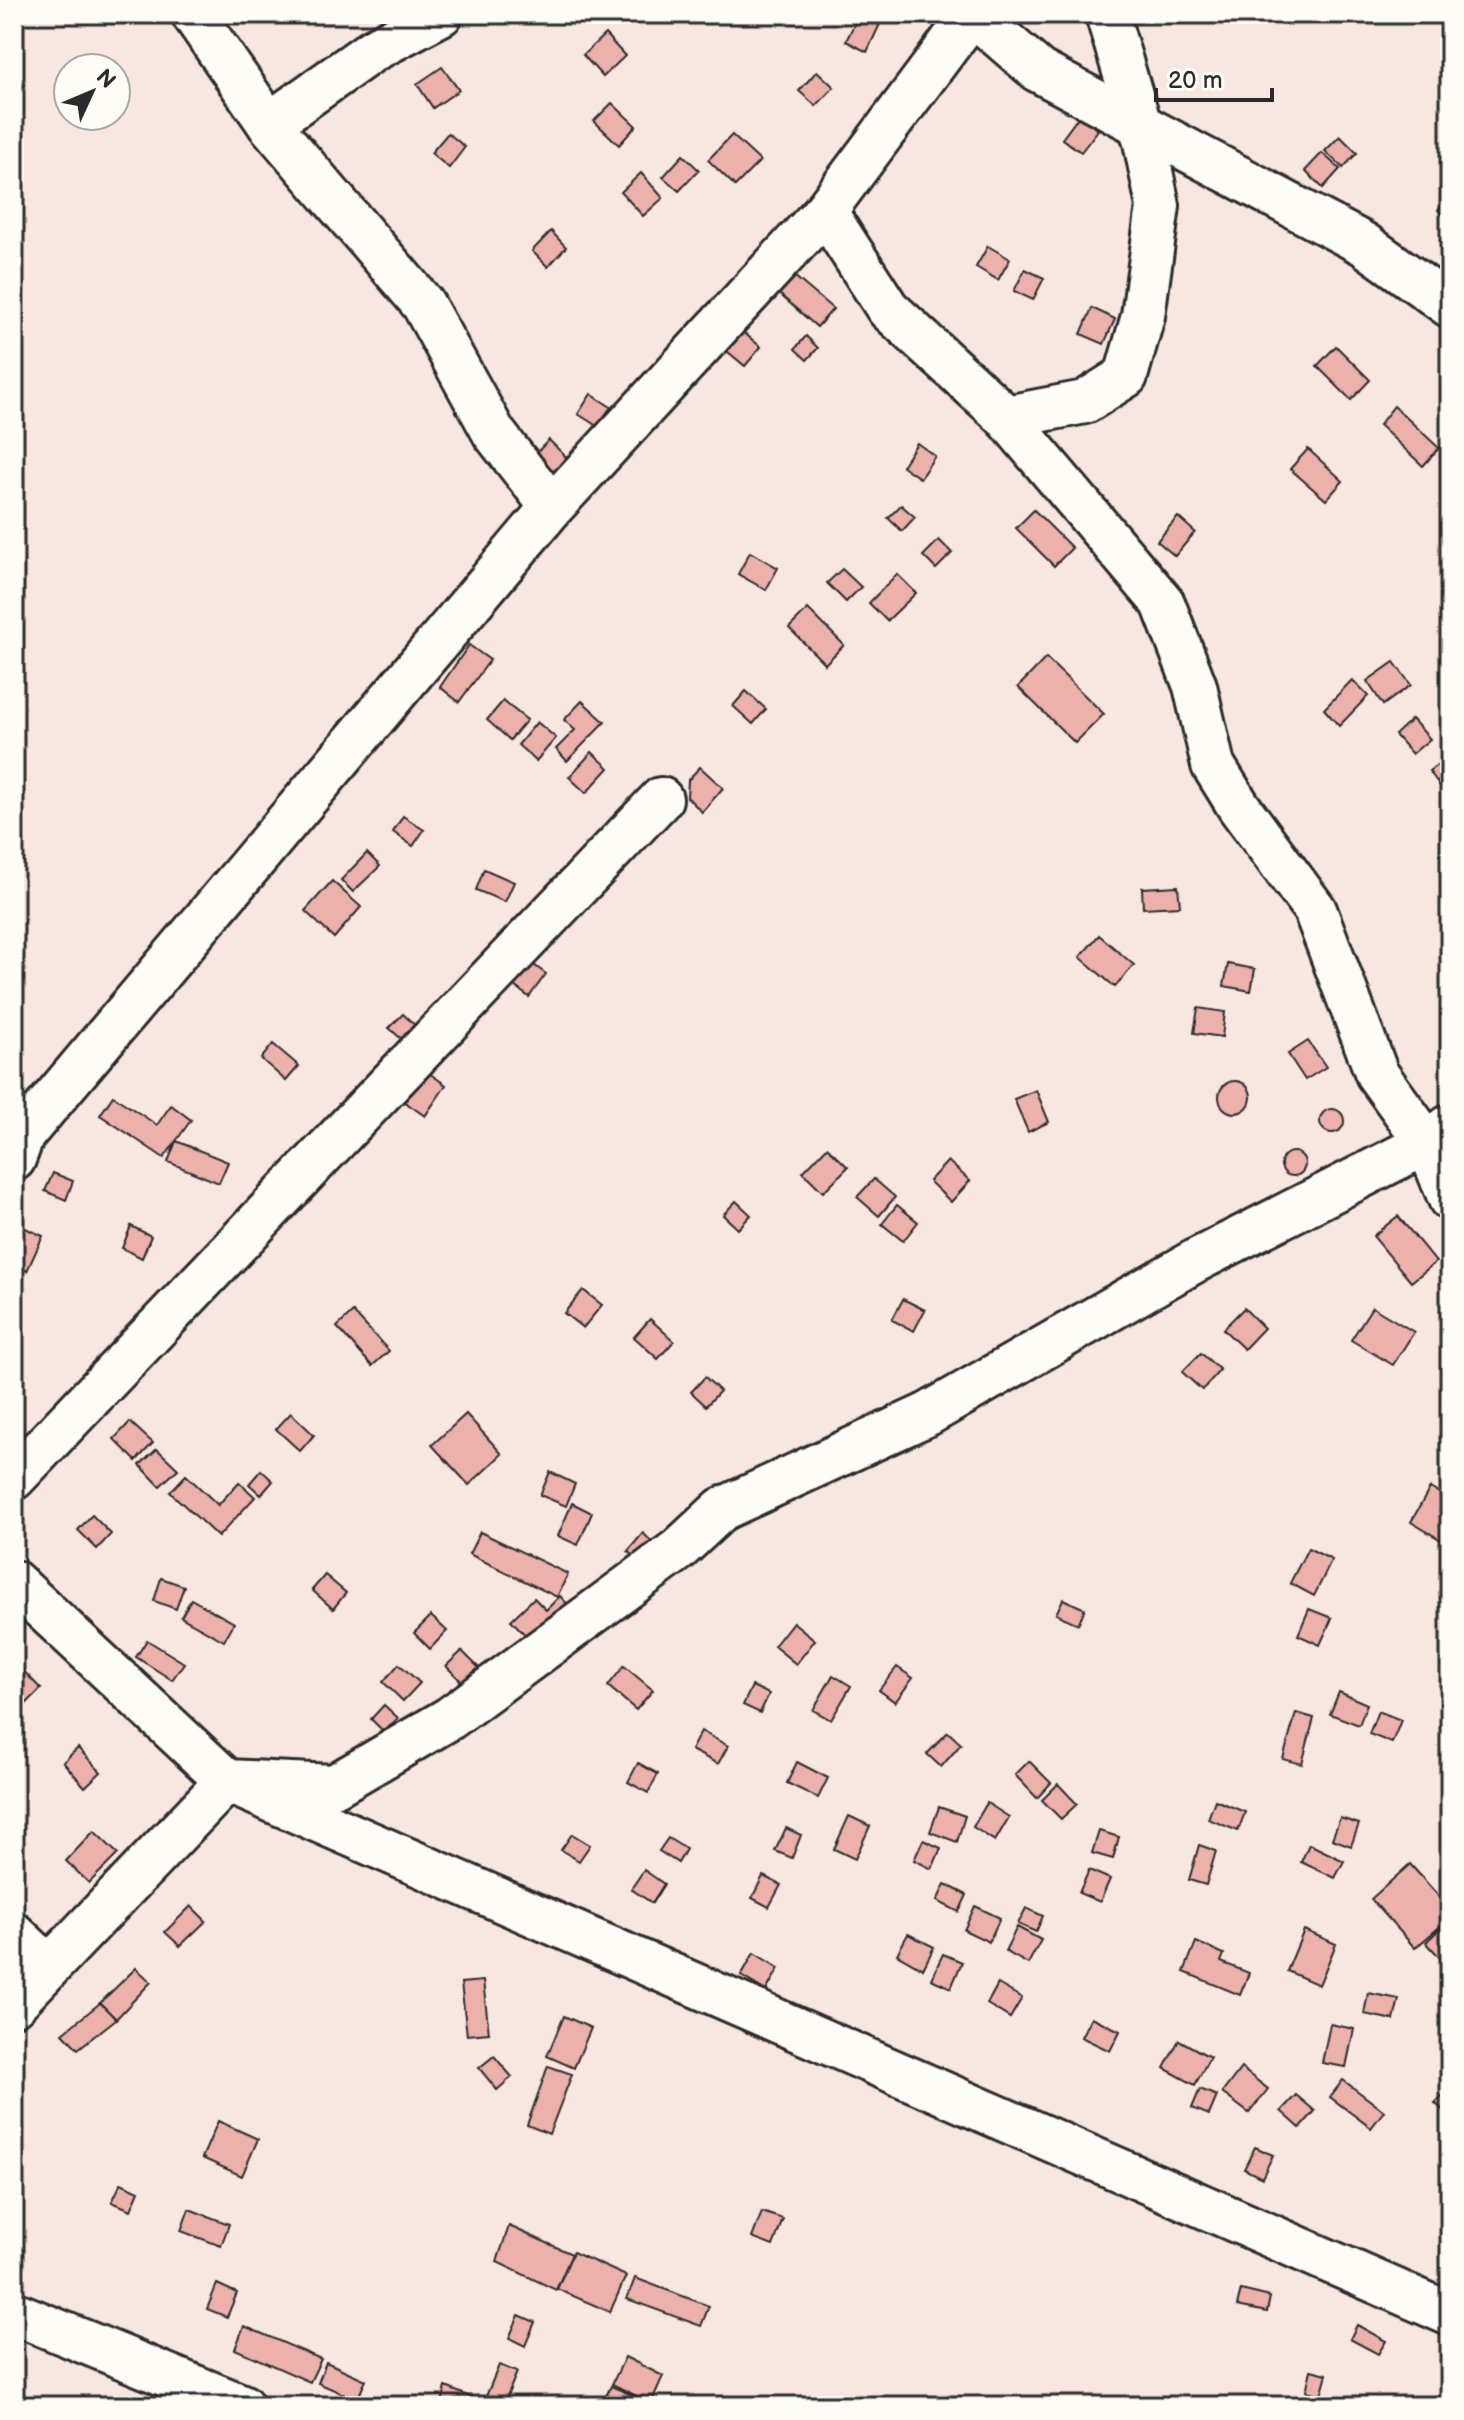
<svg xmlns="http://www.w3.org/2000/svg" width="1464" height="2420" viewBox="0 0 1464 2420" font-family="'Balsamiq Sans',sans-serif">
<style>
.building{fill:#ecb1ab;stroke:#2b2b2b;stroke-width:2}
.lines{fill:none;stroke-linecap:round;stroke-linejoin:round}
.street-casing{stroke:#2b2b2b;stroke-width:48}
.street{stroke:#fdfcf7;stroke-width:42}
</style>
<rect width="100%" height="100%" fill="#f8e6e0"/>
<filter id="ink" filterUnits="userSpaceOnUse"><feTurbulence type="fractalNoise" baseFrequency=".0125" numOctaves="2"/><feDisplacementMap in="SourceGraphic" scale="16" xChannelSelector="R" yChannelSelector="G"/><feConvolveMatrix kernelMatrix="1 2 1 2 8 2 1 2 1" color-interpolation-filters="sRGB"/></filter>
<g filter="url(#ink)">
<g class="building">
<polygon points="859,14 880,24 867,52 846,41"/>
<polygon points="605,34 625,56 603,77 583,55"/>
<polygon points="442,67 459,90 433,108 417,84"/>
<polygon points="817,71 834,87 816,106 799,91"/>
<polygon points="612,103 636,126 619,145 594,121"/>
<polygon points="1079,116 1098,130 1081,152 1062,139"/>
<polygon points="448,133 465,147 449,168 431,153"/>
<polygon points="732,135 760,161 735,186 708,160"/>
<polygon points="1340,136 1357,153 1343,168 1325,151"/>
<polygon points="1322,153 1340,169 1323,188 1305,171"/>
<polygon points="683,155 699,170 679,191 663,177"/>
<polygon points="641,173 663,198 643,216 621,192"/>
<polygon points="1450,198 1450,223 1438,210"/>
<polygon points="551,231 566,247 548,267 532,251"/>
<polygon points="988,246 1010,259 998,280 976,267"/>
<polygon points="1025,269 1044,278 1033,300 1014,291"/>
<polygon points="793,275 833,309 817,327 778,293"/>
<polygon points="1092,308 1115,319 1104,344 1081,334"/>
<polygon points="738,328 761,347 745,366 722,347"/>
<polygon points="806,336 818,348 807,360 795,349"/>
<polygon points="1336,346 1370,380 1351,400 1317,366"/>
<polygon points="591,394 611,407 597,426 578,414"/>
<polygon points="1394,406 1439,448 1423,466 1379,425"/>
<polygon points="549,440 572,463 555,479 532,457"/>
<polygon points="917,443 935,456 920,478 902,466"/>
<polygon points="1308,449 1343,481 1326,500 1290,469"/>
<polygon points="901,505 915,517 902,531 888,518"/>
<polygon points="1034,510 1072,548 1054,566 1016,528"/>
<polygon points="1178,517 1195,532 1175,556 1157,541"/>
<polygon points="939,540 952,553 936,569 923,556"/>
<polygon points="750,552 778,568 766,590 738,574"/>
<polygon points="842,569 861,587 846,602 827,583"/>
<polygon points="897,574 916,593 887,621 869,603"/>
<polygon points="808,609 844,645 825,664 789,628"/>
<polygon points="469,645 490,660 459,702 440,687"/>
<polygon points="1046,658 1104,714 1075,743 1018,687"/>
<polygon points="1394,662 1411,685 1383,705 1367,681"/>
<polygon points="1352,680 1368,696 1339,726 1324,709"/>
<polygon points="746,691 766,709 753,724 733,706"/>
<polygon points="503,701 527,720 510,740 487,720"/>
<polygon points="582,701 605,722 567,761 556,749 575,730 564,720"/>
<polygon points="1412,719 1430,739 1412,754 1395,735"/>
<polygon points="537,722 556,738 536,761 518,745"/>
<polygon points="592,752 609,768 586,793 569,777"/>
<polygon points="1448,757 1450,760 1450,799 1429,771"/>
<polygon points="700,767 723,788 702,812 687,797 688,780"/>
<polygon points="403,816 424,830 413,846 393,832"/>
<polygon points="367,853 380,866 353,892 341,880"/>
<polygon points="484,869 514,882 505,902 476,890"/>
<polygon points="332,881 361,907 334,938 305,911"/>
<polygon points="1178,886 1180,906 1143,908 1142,888"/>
<polygon points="1099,935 1134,965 1115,987 1080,957"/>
<polygon points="527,960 546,974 529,997 510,983"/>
<polygon points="1228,964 1255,969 1251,991 1224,986"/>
<polygon points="1198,1008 1225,1012 1222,1037 1194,1033"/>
<polygon points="403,1014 418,1028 405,1042 389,1028"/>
<polygon points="1308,1041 1326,1067 1305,1080 1288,1054"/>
<polygon points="273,1044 299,1066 286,1081 261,1059"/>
<polygon points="426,1071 446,1085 425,1116 405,1102"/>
<circle cx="1235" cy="1097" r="16"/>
<polygon points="1036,1090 1049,1122 1028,1132 1014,1099"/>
<polygon points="113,1096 157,1125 171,1105 191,1120 164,1158 100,1115"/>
<circle cx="1332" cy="1121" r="12"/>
<polygon points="176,1141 228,1162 219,1183 168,1162"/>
<polygon points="827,1147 848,1167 823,1192 803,1172"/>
<circle cx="1293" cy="1164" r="12"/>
<polygon points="948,1161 970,1181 951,1202 929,1181"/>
<polygon points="53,1173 73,1181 66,1200 45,1191"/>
<polygon points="874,1179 895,1197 879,1216 857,1197"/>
<polygon points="736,1201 751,1215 738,1229 723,1215"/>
<polygon points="897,1205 918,1222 903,1241 882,1224"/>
<polygon points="1398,1216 1436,1262 1411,1282 1373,1236"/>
<polygon points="131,1226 151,1236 142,1258 122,1248"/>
<polygon points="23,1227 43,1236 27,1271 14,1265 14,1247"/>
<polygon points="583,1290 602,1305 583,1328 564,1313"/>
<polygon points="903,1299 925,1310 914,1331 892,1320"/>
<polygon points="1372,1307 1414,1332 1393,1365 1351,1340"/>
<polygon points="1244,1308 1264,1328 1244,1349 1223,1329"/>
<polygon points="353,1312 389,1351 372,1366 337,1327"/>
<polygon points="650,1319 674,1341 658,1359 634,1337"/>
<polygon points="1201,1353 1220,1370 1202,1390 1182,1372"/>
<polygon points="705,1377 720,1391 706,1406 691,1392"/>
<polygon points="291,1413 314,1435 300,1451 276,1429"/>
<polygon points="466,1414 502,1454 469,1485 432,1445"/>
<polygon points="130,1422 153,1443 136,1461 114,1439"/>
<polygon points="157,1449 178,1469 160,1486 140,1465"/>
<polygon points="261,1470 273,1481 261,1495 249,1484"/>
<polygon points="550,1472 575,1484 566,1506 540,1495"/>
<polygon points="186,1475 218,1505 239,1482 255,1497 218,1537 170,1492"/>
<polygon points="1430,1488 1448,1498 1440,1511 1450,1517 1448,1544 1411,1522"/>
<polygon points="572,1503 592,1513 578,1545 558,1536"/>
<polygon points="92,1515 111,1534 97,1549 78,1530"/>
<polygon points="480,1532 568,1574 557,1597 469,1554"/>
<polygon points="643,1533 658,1548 644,1565 628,1551"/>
<polygon points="1308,1548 1332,1560 1314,1596 1290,1583"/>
<polygon points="325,1575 346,1593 333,1609 312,1590"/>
<polygon points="161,1578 184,1586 176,1609 154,1601"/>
<polygon points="560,1596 574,1611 537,1647 511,1620 534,1598 546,1610"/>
<polygon points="191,1599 234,1623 224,1641 181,1617"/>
<polygon points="1063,1599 1085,1609 1078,1624 1056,1614"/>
<polygon points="1309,1609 1332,1618 1320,1645 1298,1635"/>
<polygon points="431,1616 447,1631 430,1649 414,1633"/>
<polygon points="793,1622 815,1640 796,1664 774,1646"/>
<polygon points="147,1640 184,1663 172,1680 136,1657"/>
<polygon points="462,1651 479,1668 463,1683 446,1666"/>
<polygon points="14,1661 41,1689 26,1704 14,1692"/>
<polygon points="399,1664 420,1683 403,1701 383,1682"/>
<polygon points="624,1666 653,1690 636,1710 608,1686"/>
<polygon points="897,1667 913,1678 895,1702 879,1690"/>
<polygon points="833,1675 851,1686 831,1720 813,1710"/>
<polygon points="752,1686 769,1694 760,1713 743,1705"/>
<polygon points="1339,1692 1367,1704 1359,1725 1330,1714"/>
<polygon points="384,1705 398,1718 384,1732 371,1719"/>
<polygon points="1378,1711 1401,1720 1392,1743 1369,1734"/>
<polygon points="1296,1713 1314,1718 1302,1764 1283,1759"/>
<polygon points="701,1731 728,1746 718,1764 691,1750"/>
<polygon points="948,1732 961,1744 941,1767 927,1754"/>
<polygon points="78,1748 101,1772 85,1787 63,1762"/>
<polygon points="1029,1761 1051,1783 1037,1798 1015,1775"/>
<polygon points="797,1762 828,1778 818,1798 787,1783"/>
<polygon points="638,1763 658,1774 648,1793 628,1782"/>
<polygon points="1058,1784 1077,1804 1061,1819 1042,1800"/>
<polygon points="1215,1800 1245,1812 1238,1831 1208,1819"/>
<polygon points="987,1803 1009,1817 995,1841 973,1827"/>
<polygon points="939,1807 965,1816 957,1842 930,1832"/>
<polygon points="849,1816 870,1826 855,1859 834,1849"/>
<polygon points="1340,1818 1359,1824 1351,1846 1332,1839"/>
<polygon points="786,1828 801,1835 792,1858 775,1851"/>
<polygon points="94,1831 118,1854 89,1883 66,1861"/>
<polygon points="1099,1831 1119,1837 1113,1859 1092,1853"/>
<polygon points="572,1834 590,1845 579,1861 561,1850"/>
<polygon points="668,1838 686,1849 678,1863 659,1851"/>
<polygon points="923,1840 941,1848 932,1869 914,1860"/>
<polygon points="1309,1844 1344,1861 1335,1878 1301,1862"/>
<polygon points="1199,1845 1216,1851 1206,1885 1189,1880"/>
<polygon points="1410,1864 1450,1909 1450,1918 1415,1948 1371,1899"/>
<polygon points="644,1870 664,1884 652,1903 631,1889"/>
<polygon points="1089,1870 1110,1879 1100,1902 1079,1893"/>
<polygon points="763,1876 781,1885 769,1907 752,1898"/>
<polygon points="945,1884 967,1895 959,1912 937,1901"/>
<polygon points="191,1906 206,1921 180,1946 165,1932"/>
<polygon points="975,1906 1000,1918 989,1942 964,1930"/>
<polygon points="1026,1908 1043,1916 1036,1932 1018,1924"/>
<polygon points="1445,1924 1450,1929 1450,1969 1426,1942"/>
<polygon points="1017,1927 1041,1940 1028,1964 1005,1951"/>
<polygon points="1304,1930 1336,1944 1319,1985 1287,1971"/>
<polygon points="908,1934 934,1947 923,1969 897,1954"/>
<polygon points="1196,1942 1224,1954 1221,1962 1249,1973 1240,1995 1184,1972"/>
<polygon points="754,1953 779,1968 766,1991 741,1976"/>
<polygon points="943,1954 962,1962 951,1988 931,1979"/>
<polygon points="136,1968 151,1982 116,2019 100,2003"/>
<polygon points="483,1981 489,2033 467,2035 461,1983"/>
<polygon points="998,1984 1022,1998 1010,2018 987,2004"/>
<polygon points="1368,1993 1399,1999 1394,2020 1364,2014"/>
<polygon points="100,2003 116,2019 78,2049 63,2033"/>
<polygon points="564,2016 591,2028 574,2068 547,2056"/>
<polygon points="1091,2017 1120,2031 1110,2051 1081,2037"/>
<polygon points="1330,2024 1354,2029 1346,2067 1322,2063"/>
<polygon points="1179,2040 1210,2057 1195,2085 1164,2068"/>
<polygon points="494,2056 512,2077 497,2090 479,2068"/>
<polygon points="548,2066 572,2074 549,2134 527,2125"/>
<polygon points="1241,2068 1268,2089 1249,2113 1222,2093"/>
<polygon points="1343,2080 1384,2111 1371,2128 1330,2097"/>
<polygon points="1450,2088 1450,2117 1435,2103"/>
<polygon points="1200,2089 1217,2096 1209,2115 1192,2108"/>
<polygon points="1296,2095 1315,2111 1300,2128 1281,2111"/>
<polygon points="218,2121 258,2139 242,2176 202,2158"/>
<polygon points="1255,2147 1273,2155 1262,2178 1244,2169"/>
<polygon points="121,2183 139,2191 131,2210 112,2202"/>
<polygon points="189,2209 229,2224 221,2246 181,2231"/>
<polygon points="762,2212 783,2219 773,2246 752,2238"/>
<polygon points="509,2226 572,2254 556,2290 497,2262"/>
<polygon points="573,2252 626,2276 610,2312 557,2289"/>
<polygon points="635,2278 709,2306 701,2326 627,2299"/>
<polygon points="217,2284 237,2293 227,2317 207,2309"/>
<polygon points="1241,2290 1270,2297 1267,2312 1237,2306"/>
<polygon points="519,2315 535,2322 525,2346 509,2338"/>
<polygon points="1357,2325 1386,2341 1378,2354 1350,2339"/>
<polygon points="244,2326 321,2359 310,2382 235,2349"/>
<polygon points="625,2357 663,2376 651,2403 612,2384"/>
<polygon points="326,2362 366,2380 357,2400 318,2383"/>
<polygon points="499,2365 517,2372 503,2406 482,2406"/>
<polygon points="1311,2370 1327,2374 1321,2395 1306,2391"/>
<polygon points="611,2386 651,2403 650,2406 602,2404"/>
<polygon points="446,2387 473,2398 470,2406 441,2406"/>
</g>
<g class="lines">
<g class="street-casing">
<g id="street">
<polyline points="193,14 269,124 423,304 494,433 552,507"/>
<polyline points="973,14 1039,71 1364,244 1450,306"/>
<polyline points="269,124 373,50 441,14"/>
<polyline points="825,211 888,309 1006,417 1163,603 1195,686 1213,765 1239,807 1315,910 1377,1074 1427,1143 1450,1199"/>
<polyline points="1006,417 1085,402 1126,376 1143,316 1158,206 1145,142 1107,14"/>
<polyline points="14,1159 23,1135 552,507 825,211 972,14"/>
<polyline points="14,1478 661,799"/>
<polyline points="14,1582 227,1781 1450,2314"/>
<polyline points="14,1934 48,1966"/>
<polyline points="14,2004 227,1781 334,1786 450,1718 678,1550 722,1509 928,1414 1195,1261 1427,1143 1450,1126"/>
<polyline points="14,2313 242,2406"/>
</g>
</g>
<use href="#street" class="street"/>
</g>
</g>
<rect width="1464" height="2420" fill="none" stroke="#fdfcf7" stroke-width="48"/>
<rect x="24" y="24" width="1416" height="2372" fill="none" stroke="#2b2b2b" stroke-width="3" filter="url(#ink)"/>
<g transform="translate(92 92) rotate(46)"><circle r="38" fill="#fdfcf7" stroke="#a9a8a5" stroke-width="2"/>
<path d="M0-6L14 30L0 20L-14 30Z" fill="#2b2b2b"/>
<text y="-12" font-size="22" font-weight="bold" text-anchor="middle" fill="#2b2b2b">N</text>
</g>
<path d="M1156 88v12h116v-12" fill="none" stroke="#2b2b2b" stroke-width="4"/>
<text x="1168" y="88" font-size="24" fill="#2b2b2b" stroke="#fdfcf7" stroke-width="6" paint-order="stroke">20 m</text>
</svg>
